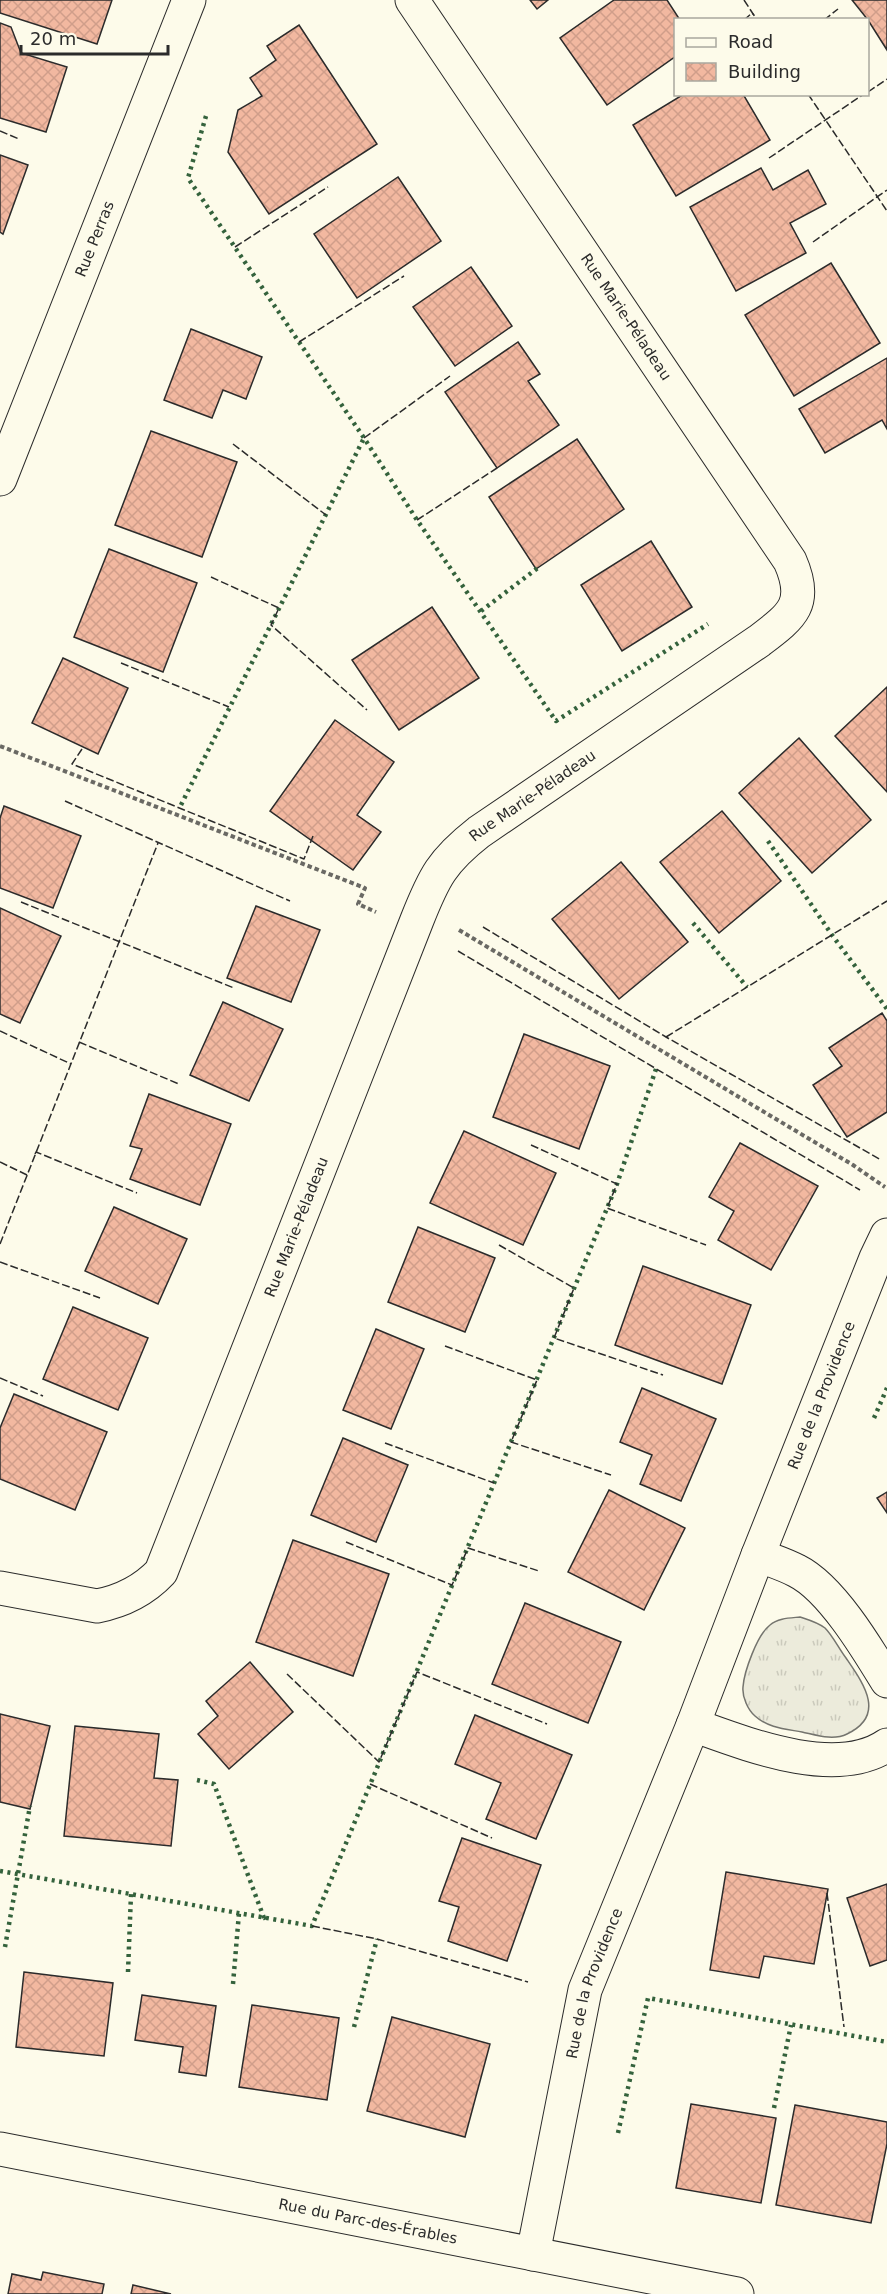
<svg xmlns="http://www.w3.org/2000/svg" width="887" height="2294" viewBox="0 0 887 2294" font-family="'DejaVu Sans',sans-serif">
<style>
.grass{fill:url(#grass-tufts);stroke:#74746e;stroke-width:1.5}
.building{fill:url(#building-cross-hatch);stroke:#2b2b2b;stroke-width:1.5}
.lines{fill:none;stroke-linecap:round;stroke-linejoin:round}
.minor-casing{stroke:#2b2b2b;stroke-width:35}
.path{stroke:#6a6964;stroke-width:4;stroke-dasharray:4.5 3;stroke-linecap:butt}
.minor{stroke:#fdfbea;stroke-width:33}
.hedge{stroke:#34623c;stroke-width:4.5;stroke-dasharray:3 4.5;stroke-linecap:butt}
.fence{stroke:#2b2b2b;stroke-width:1.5;stroke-dasharray:8 3;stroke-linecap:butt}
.labels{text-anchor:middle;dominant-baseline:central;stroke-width:4.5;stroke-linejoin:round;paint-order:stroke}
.street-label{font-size:15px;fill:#2b2b2b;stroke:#fdfbea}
</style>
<defs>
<pattern id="grass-tufts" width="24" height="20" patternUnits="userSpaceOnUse" patternTransform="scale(1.5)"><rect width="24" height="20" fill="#ecebdb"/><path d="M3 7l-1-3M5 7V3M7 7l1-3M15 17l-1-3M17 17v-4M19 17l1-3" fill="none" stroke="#cbcabc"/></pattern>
<pattern id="building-cross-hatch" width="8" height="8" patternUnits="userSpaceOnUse" patternTransform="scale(1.5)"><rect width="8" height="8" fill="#f2b8a0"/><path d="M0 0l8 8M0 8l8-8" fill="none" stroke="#d09e8a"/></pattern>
</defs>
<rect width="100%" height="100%" fill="#fdfbea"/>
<path class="grass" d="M800,1617C809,1620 817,1622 825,1628C833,1636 839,1649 846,1658C863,1683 887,1715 847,1734C833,1741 816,1735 802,1732C786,1729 768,1728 755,1716C748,1710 742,1697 743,1687C744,1672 757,1635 770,1625C778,1618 790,1618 800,1617Z"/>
<g class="building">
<polygon points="0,0 112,0 97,44 0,13"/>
<polygon points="530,0 548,0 537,9"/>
<polygon points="614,0 667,0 680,20 676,20 676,56 607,105 560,38"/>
<polygon points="852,0 887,0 887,50 868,20"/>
<polygon points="0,23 11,27 21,53 67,67 46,132 0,118"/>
<polygon points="299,25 377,144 269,214 228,152 238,110 262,96 250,78 276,60 267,46"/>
<polygon points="684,94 743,94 770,140 676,196 633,125"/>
<polygon points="0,155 28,165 3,234 0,232"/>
<polygon points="761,168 773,190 808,170 826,204 790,223 806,253 736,291 690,207"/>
<polygon points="398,177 441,241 357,298 314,234"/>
<polygon points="831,263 880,343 794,396 745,315"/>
<polygon points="471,267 512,326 455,366 413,307"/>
<polygon points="191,329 262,357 246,399 223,390 212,418 164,400"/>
<polygon points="518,342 540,374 528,381 559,425 497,468 445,392"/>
<polygon points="887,358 887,429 882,420 825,453 799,409"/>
<polygon points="151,431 237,462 202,557 115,525"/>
<polygon points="577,439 624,509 536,569 489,497"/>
<polygon points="651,541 692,607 622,651 581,585"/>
<polygon points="109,549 197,583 163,672 74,637"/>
<polygon points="432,607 479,678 399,730 352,660"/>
<polygon points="63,658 128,688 98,754 32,723"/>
<polygon points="887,687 887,792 835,736"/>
<polygon points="335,720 394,762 357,815 381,832 353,870 270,811"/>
<polygon points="799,738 871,820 812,873 739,793"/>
<polygon points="4,806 81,836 53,908 0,888 0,818"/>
<polygon points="722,811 781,881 719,933 660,862"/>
<polygon points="621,862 688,942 619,999 552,919"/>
<polygon points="256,906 320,930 291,1002 227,978"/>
<polygon points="0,908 61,936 20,1023 0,1014"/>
<polygon points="223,1002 283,1029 249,1101 190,1075"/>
<polygon points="882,1013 887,1021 887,1112 847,1137 813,1085 842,1066 829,1048"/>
<polygon points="524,1034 610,1066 579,1149 493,1117"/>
<polygon points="149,1094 231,1124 200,1205 130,1179 142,1149 130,1146"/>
<polygon points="464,1131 556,1173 523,1245 430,1203"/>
<polygon points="740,1143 818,1186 771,1270 718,1240 734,1211 709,1197"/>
<polygon points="114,1207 187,1239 158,1304 85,1271"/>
<polygon points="418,1227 495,1258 465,1332 388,1302"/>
<polygon points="643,1266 751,1305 722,1384 615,1345"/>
<polygon points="73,1307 148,1338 118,1410 43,1379"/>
<polygon points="376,1329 424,1349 391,1429 343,1410"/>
<polygon points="642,1388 716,1419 681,1501 640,1484 652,1455 620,1442"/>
<polygon points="14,1394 107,1432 75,1510 0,1479 0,1428"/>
<polygon points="343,1438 408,1465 376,1542 311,1515"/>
<polygon points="609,1490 685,1528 644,1610 568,1572"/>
<polygon points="887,1492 887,1513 877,1498"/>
<polygon points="293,1540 389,1574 353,1676 256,1642"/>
<polygon points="525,1603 621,1642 588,1723 492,1684"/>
<polygon points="250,1662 293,1712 229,1769 198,1734 218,1716 206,1701"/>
<polygon points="0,1714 50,1726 30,1809 0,1802"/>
<polygon points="475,1715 572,1755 536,1839 486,1819 501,1783 455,1764"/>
<polygon points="75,1726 159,1734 154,1778 178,1780 171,1846 64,1836"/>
<polygon points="462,1838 541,1865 507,1961 448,1941 459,1907 439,1901"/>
<polygon points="726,1872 828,1889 814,1964 764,1956 759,1978 710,1970"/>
<polygon points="887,1884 887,1960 870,1966 847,1898"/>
<polygon points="24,1972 113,1983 104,2056 16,2047"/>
<polygon points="142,1995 216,2006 206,2076 179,2072 183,2047 135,2040"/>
<polygon points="252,2005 339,2018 327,2100 239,2087"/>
<polygon points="392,2017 490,2044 465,2137 367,2111"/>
<polygon points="691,2104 776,2118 761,2203 676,2188"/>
<polygon points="795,2105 887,2122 887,2144 871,2223 776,2205"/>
<polygon points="43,2272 104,2284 102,2294 8,2294 12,2274 41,2280"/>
<polygon points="133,2285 171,2294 131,2294"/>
</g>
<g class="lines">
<g class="minor-casing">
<g id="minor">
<path id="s1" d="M0,479L189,0"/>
<path d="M758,1555C770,1560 784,1564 797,1571C831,1588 867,1648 887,1681"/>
<path id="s2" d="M0,1588L97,1606C123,1601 143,1591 161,1572L417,920C434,877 442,861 479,832L759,641C792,616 809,604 790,561L412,0"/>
<path d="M693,1725C746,1744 836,1780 887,1745"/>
<path id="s3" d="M0,2149L737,2294"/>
<path id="s4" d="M533,2254L585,1990L693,1725L758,1555L876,1258L887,1235"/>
</g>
</g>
<g class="path">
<polyline points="0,746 365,888 358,904 376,912"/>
<polyline points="459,930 853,1165 885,1187"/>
</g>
<use href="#minor" class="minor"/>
<g class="hedge">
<polyline points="206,116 188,178 364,438 417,520 556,721 708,624"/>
<polyline points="481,611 539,567"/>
<polyline points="181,805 364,438"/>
<polyline points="768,841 832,935 887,1009"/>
<polyline points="693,923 747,987"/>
<polyline points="874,1418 887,1388"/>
<polyline points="197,1780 214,1784 264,1918 262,1917"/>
<polyline points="0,1871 312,1926 617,1184 656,1069"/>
<polyline points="5,1947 30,1806"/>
<polyline points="128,1972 131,1894"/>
<polyline points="233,1984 239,1913"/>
<polyline points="354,2027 377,1939"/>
<polyline points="774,2108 791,2025"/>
<polyline points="618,2133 648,1998 887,2042"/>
</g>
<g class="fence">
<polyline points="744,0 757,20"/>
<polyline points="744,20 752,13 754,15"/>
<polyline points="824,20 838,9"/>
<polyline points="868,92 887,79"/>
<polyline points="808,94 887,211"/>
<polyline points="0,131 19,139"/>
<polyline points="769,158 864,94"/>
<polyline points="813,242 887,190"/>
<polyline points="235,247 328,187"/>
<polyline points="299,342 404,276"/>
<polyline points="364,438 450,376"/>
<polyline points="233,444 326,515"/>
<polyline points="417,520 497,468"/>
<polyline points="211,577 279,608 271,625 367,710"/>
<polyline points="121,663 229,707"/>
<polyline points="82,749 72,764 304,859 313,836"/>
<polyline points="65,801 290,901"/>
<polyline points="21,902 234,988"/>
<polyline points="483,927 666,1037 881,1160"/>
<polyline points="458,951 860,1190"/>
<polyline points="0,1031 71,1064"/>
<polyline points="666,1037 887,901"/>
<polyline points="79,1042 179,1084"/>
<polyline points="531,1145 617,1184 607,1208 706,1245"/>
<polyline points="35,1154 36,1152 137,1193"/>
<polyline points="0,1162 27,1175 28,1173"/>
<polyline points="0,1244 158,843"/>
<polyline points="499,1245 574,1288 554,1338 663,1375"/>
<polyline points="0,1262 100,1298"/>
<polyline points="445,1346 537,1380 511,1442 611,1475"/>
<polyline points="0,1378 43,1396"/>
<polyline points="385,1443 494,1483"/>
<polyline points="346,1542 452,1585 468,1548 539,1571"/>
<polyline points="287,1674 379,1762 417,1672 547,1724"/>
<polyline points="370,1784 492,1838"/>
<polyline points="827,1893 844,2027"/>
<polyline points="312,1926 377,1939 528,1982"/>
</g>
</g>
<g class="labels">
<g class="street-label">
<text stroke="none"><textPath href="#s1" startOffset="258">Rue Perras</textPath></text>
<text transform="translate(626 317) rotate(56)">Rue Marie-Péladeau</text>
<text stroke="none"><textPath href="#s2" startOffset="1047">Rue Marie-Péladeau</textPath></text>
<text stroke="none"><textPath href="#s2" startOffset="543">Rue Marie-Péladeau</textPath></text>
<text stroke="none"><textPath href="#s4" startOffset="909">Rue de la Providence</textPath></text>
<text stroke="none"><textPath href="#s4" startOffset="278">Rue de la Providence</textPath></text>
<text stroke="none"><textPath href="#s3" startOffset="375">Rue du Parc-des-Érables</textPath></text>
</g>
</g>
<rect x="674" y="18" width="195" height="78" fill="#fdfbea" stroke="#a9a89e" stroke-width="1.5"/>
<rect x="686" y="38" width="30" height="9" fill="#fdfbea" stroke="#a9a89e" stroke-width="1.5"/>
<text x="728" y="48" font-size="18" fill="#2b2b2b">Road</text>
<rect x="686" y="63" width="30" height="18" fill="url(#building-cross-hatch)" stroke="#a9a89e" stroke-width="1.5"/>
<text x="728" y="78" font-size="18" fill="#2b2b2b">Building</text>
<path d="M21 45v9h147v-9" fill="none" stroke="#2b2b2b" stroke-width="3"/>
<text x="30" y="45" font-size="18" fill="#2b2b2b" stroke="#fdfbea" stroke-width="4.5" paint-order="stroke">20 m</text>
</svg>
